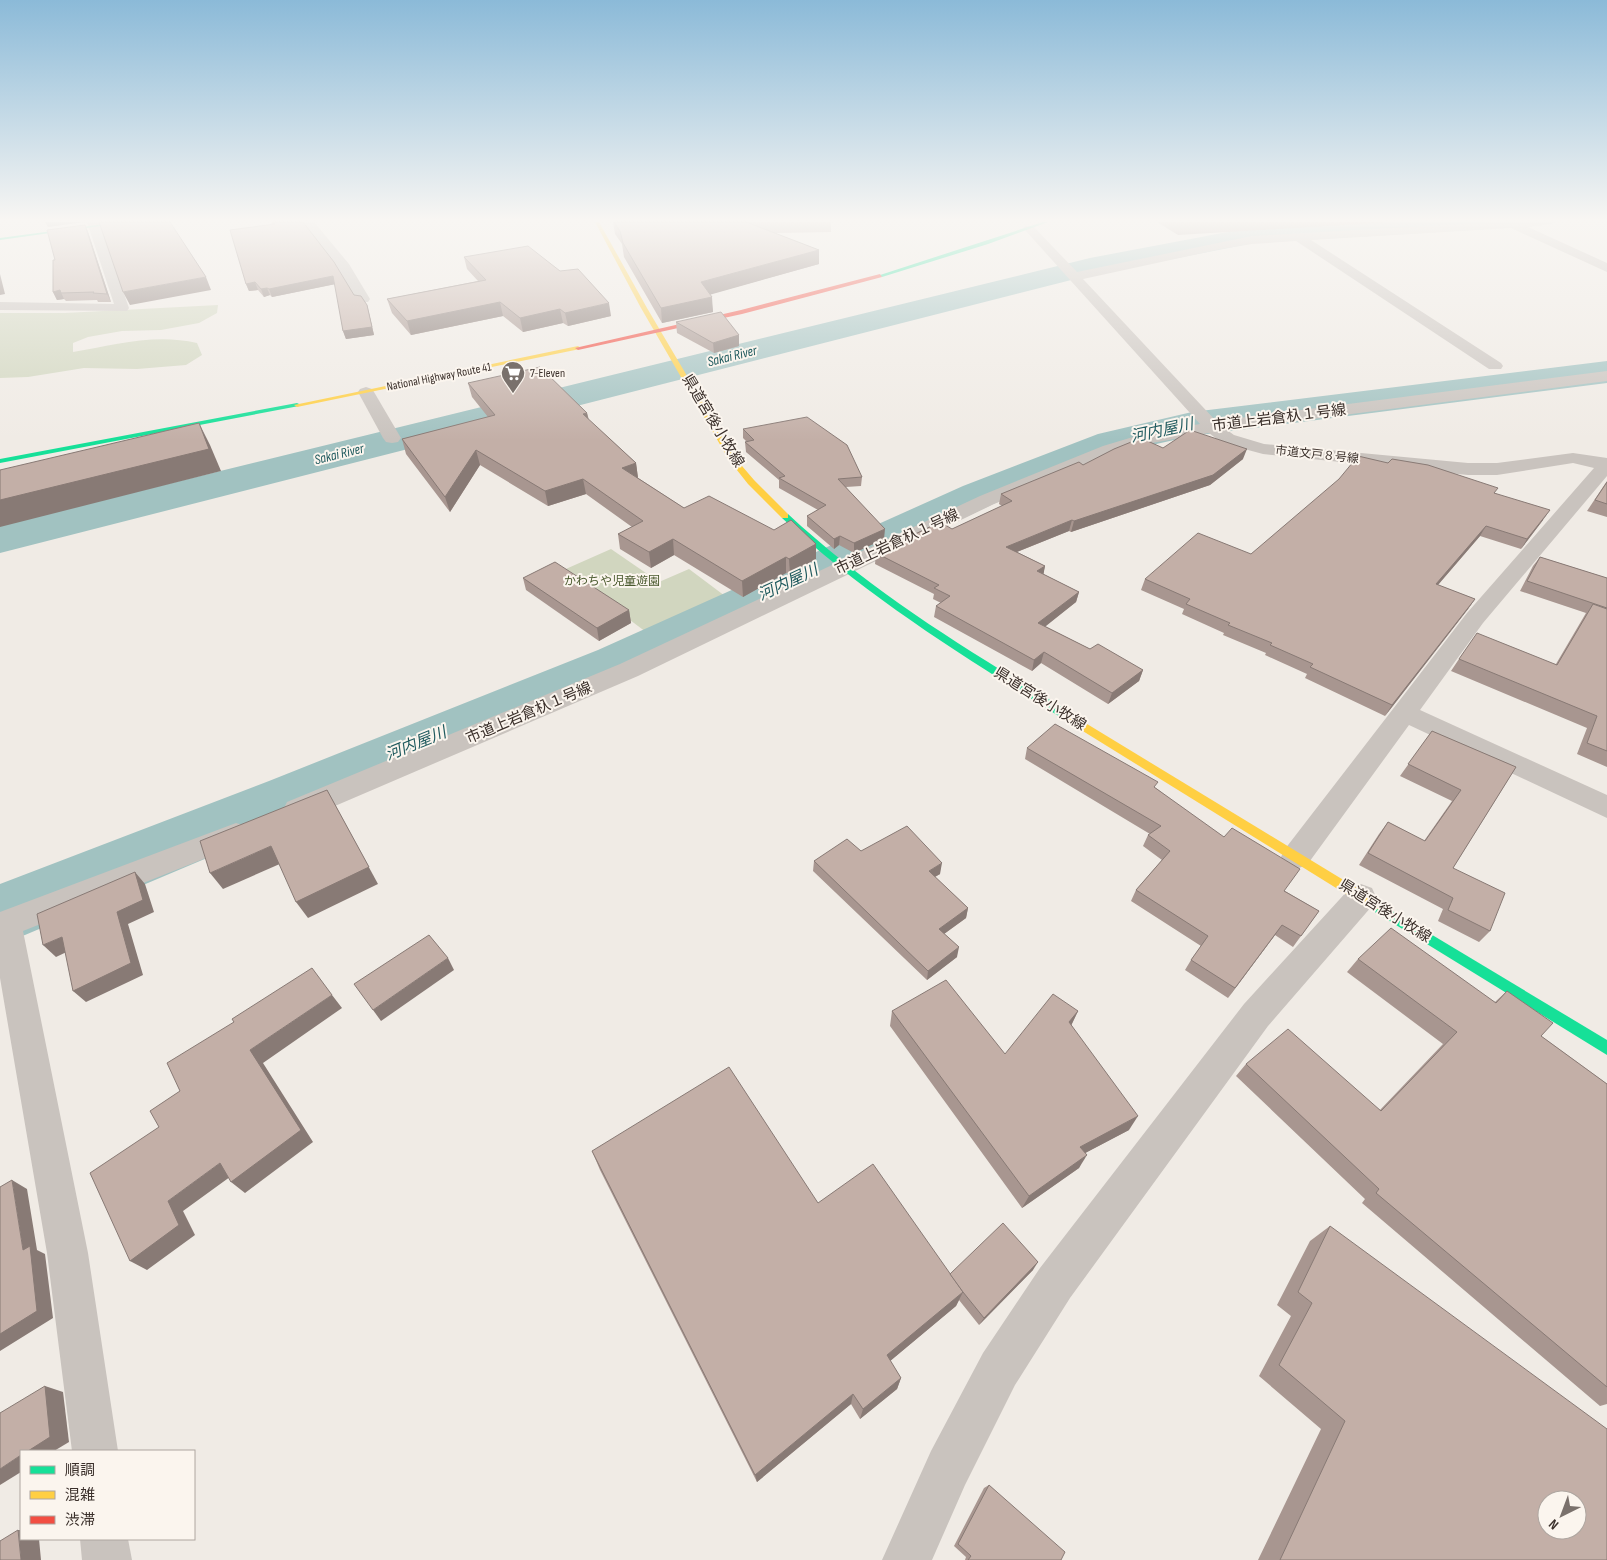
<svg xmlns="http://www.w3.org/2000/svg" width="1607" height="1560" viewBox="0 0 1607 1560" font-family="'Sofia Sans Condensed','Noto Sans JP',sans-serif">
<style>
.green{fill:#d1d6bf}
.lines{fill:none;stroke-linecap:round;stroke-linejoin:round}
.river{fill:#a1c2c1;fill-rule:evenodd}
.street{fill:#c9c3be;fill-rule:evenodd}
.fast{fill:#16e098;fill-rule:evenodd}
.slow{fill:#ffcf43;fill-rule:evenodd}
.jam{fill:#f24e42;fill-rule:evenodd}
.wall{fill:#a89690}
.shaded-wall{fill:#887a75}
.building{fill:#c3afa7;stroke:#887a75;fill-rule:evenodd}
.labels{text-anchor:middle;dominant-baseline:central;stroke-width:4;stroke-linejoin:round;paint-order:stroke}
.far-poi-label{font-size:12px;fill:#3b302b;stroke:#fbf5ee;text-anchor:start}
.far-street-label{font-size:12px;fill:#3b302b;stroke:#fbf5ee}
.far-park-label{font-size:12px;fill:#4a5a2e;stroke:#fbf5ee}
.far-water-label{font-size:14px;font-style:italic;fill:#1f5a5e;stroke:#fbf5ee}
.street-label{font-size:15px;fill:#3b302b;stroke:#fbf5ee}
.water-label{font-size:16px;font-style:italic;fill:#1f5a5e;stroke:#fbf5ee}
</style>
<rect width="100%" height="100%" fill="#f0ebe5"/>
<g class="green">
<path d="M218,305L217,313L199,323L161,330L122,331L88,337L73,343V352C114,345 155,333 197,343L202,355L186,365L137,369L84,368L28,377L0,378V313H65Z"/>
<polygon points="611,549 659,582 689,569 733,602 654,638 614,608 559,572"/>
</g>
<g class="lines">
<g class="river">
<polygon points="1349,222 1486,222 1482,227 1473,230 1254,243 1091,275 0,553 0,525 1090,258 1254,227"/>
<polygon points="1607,361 1607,383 1192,436 1125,451 993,504 636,674 313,813 25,935 0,943 0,884 269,781 598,650 963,486 1098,434 1192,412"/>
</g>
<g class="street">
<polygon points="87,222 99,222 129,308 127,311 0,310 0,302 114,304"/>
<polygon points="303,222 314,222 349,264 370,299 368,302 358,302 338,268"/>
<polygon points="1498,222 1553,222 1552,224 1528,227 1607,263 1607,272 1511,228 1311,240 1501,363 1503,366 1501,369 1489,369 1296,241 1252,244 1221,249 1083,279 1216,421 1607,371 1607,381 1227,430 1234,435 1264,444 1468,463 1497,463 1573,453 1607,458 1607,476 1483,623 1420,710 1607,795 1607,818 1409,725 1307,865 1296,869 1285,865 1281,857 1285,849 1467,613 1594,468 1573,463 1497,475 1468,475 1263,454 1222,443 1209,433 1146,444 1115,454 994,504 638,676 307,818 297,821 287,818 283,810 287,802 620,664 980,496 1103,446 1143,434 1200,424 1025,230 1023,228 1025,226 1033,226 1077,272 1252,236"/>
<polygon points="366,387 372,389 374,392 401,438 398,442 392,443 386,442 383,438 358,392 360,389"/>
<polygon points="236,823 246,826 251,834 246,842 23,931 88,1253 118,1451 72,1451 47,1253 0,978 0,912"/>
<polygon points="1361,884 1372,888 1376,897 1372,906 1268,1026 1070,1298 1015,1385 965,1485 932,1560 882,1560 931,1451 983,1353 1040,1268 1244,1004 1350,888"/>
<polygon points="80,1539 128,1539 132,1560 82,1560"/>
</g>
<g class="fast">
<polygon points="120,222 129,222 0,240 0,238"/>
<polygon points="1043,222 1048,222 988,244 882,277 877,276"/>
<polygon points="297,403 299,404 299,406 0,463 0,459"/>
<path d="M782,514H788C876,596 971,652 1073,714L1074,717L1073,720H1065C965,657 869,599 782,518Z"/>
<polygon points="1374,900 1607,1040 1607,1055 1370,909 1368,905 1370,901"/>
</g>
<g class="slow">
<polygon points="595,222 599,222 647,308 736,459 754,480 788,514 788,518 782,518 748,484 729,460 641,308"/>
<polygon points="578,346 581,348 580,349 297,407 294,405"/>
<polygon points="1069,713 1378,901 1380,905 1378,909 1374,910 1370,909 1065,720 1064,717"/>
</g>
<polygon class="jam" points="880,274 882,277 742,314 578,350 575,348 741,310"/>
</g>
<g class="wall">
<polygon points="271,222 303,222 354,295 369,313 374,335 346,339 343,331 335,284 272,297 270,295 264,297 258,290 249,291 246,284 272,224"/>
<polygon points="613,222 831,222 831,232 775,233 819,250 819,264 710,294 713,312 662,323 624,257 622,244 615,234"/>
<polygon points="1157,222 1393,222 1178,235"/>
<polygon points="85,225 88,232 111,302 98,302 97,300 66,301 64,299 57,300 53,292 55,260"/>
<polygon points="464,257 611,316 568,326 563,323 523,332 503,316 411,335 392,313 387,299 478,281 467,269"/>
<polygon points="676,322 739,335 739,346 714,353 677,333"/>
<polygon points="468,383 587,413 589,420 636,463 638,478 684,508 774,530 816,544 816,559 790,574 786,573 743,597 674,555 651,568 620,549 618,534 632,527 586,494 548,506 480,465 450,512 406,454 402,439 488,417 472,397"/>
<polygon points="743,429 862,477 861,486 846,487 884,539 854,553 839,545 834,549 807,526 807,516 818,510 779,488 779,480 746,452 745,442 747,442 743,438"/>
<polygon points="1163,448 1243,459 1210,485 1071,532 1069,531 1017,552 1045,566 1043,574 1079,592 1076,602 1045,626 1090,649 1143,670 1139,681 1108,704 1041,663 1032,671 934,617 936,606 941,603 933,599 934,594 875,564 876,553 952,529 1002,506 999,504 1001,494 1083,465"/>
<polygon points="1388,463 1495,493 1543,520 1521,549 1480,536 1438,585 1475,599 1468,609 1385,716 1305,678 1307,674 1265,655 1266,653 1223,635 1224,633 1182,614 1184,609 1141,590 1145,579 1251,554"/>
<polygon points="1607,481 1607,517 1587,511"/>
<polygon points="1540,557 1607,578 1607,767 1577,754 1587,728 1451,671 1459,659 1556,664 1586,613 1520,591 1533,566"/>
<polygon points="523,578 629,610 631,623 599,641 526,590"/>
<polygon points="1432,731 1516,767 1453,868 1490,931 1479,942 1438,921 1443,909 1359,865 1379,834 1388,822 1424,841 1452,801 1400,776"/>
<polygon points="1027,748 1156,788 1285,891 1319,911 1293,947 1275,935 1228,998 1185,970 1191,960 1201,946 1131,901 1136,890 1162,860 1143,846 1148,835 1150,834 1025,759"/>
<polygon points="861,851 940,874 935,877 968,908 966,918 944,934 957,957 927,980 813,871 814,861"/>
<polygon points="1358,959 1495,1002 1507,991 1541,1036 1607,1084 1607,1404 1600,1406 1362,1203 1365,1199 1236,1076 1246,1064 1380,1110 1443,1044 1347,972"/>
<polygon points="892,1011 1005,1054 1078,1011 1071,1025 1129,1130 1085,1153 1079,1168 1022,1208 890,1026"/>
<polygon points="592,1151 950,1274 1033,1270 979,1325 959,1300 956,1306 890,1361 901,1378 897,1389 860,1419 851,1404 757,1482 600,1170"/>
<polygon points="1330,1226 1607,1560 1258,1560 1321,1429 1259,1376 1291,1316 1277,1305 1310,1241"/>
<polygon points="989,1485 1061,1560 965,1560 966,1557 954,1546 984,1488"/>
</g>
<g class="shaded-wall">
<polygon points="45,222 86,222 85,222 48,227"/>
<polygon points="85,225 88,232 111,302 107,294"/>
<polygon points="819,250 819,264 702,297 701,282"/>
<polygon points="0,274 5,294 0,295"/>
<polygon points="333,276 336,284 272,297 269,289"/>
<polygon points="206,277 211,290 130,305 123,292"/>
<polygon points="255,282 258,290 249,291 246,284"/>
<polygon points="267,288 270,295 264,297 261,289"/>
<polygon points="60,290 64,299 57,300 53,292"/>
<polygon points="712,297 713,312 662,323 661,308"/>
<polygon points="500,302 503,316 411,335 407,321"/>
<polygon points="609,303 611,316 568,326 565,313"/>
<polygon points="367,305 374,335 346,339 343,331"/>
<polygon points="560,309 563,323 523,332 520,318"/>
<polygon points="739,335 739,346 714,353 713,343"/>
<polygon points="587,413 590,428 583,414"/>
<polygon points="199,423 210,445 221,471 0,527 0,500"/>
<polygon points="1247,449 1243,459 1210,485 1071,532 1074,521"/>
<polygon points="476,450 480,465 450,512 445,497"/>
<polygon points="636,463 638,478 622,468"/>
<polygon points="583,479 586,494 548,506 545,491"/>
<polygon points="1550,510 1543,520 1521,549 1527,539"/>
<polygon points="1072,520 1069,531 1004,557 1006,547"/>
<polygon points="1486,526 1480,536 1430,594 1436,584"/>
<polygon points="885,529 884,539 854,553 854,543"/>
<polygon points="840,536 839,545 834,549 834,539"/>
<polygon points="673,539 674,555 651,568 649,552"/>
<polygon points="816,544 816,559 790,574 789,559"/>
<polygon points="786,557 786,573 743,597 742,581"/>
<polygon points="1045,566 1043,577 1037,571"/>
<polygon points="1079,592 1076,602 1036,634 1038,623"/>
<polygon points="1475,599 1468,609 1385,716 1392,705"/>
<polygon points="629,610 631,623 599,641 597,628"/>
<polygon points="1044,652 1041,663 1032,671 1034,660"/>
<polygon points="1143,670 1139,681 1108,704 1112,693"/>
<polygon points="327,790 378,884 308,918 296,902"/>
<polygon points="271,846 282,863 223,889 210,873"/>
<polygon points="942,863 940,874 927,881 929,871"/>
<polygon points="135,872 145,884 154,912 128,924 143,975 86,1002 73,991 117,912"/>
<polygon points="968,908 966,918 937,939 939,929"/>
<polygon points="1282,925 1275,935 1228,998 1235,988"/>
<polygon points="62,937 75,948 56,957 43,945"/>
<polygon points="959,947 957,957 927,980 928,971"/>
<polygon points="448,958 454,970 381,1021 373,1010"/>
<polygon points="332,995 342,1008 263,1063 313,1142 245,1193 231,1182 250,1050"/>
<polygon points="1078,1011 1071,1026 1069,1022"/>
<polygon points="1138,1116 1129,1130 1072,1160 1080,1147"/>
<polygon points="1087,1155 1079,1168 1022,1208 1029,1196"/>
<polygon points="220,1163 234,1174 183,1211 195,1235 147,1270 130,1261 168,1201"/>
<polygon points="12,1180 27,1189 37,1250 45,1254 53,1318 0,1351 0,1334 23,1250"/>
<polygon points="1038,1262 1033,1270 979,1325 984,1318"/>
<polygon points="963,1292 956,1306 883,1367 887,1355"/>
<polygon points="901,1378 897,1389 860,1419 863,1409"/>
<polygon points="45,1386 63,1392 69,1442 54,1451 28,1451"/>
<polygon points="853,1394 851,1404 757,1482 755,1475"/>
<polygon points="21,1455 21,1472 0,1485 0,1469"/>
<polygon points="18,1530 21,1530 21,1539 39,1539 41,1560 21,1560"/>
</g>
<g class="building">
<polygon points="99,222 170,222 206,277 123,292"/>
<polygon points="273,222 303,222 334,262 354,295 361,296 367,305 372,327 343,331 333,276 269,289 267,288 261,289 255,282 246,284 230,230 275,224"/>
<polygon points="614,222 746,222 819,250 701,282 712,297 661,308 623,243 620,231"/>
<polygon points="85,225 107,294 93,293 94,292 61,293 60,290 53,292 53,260 55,260 47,230"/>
<polygon points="528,246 560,271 578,269 609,303 565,313 560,309 520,318 500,302 407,321 387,299 486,280 464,257"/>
<polygon points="721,312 739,335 713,343 676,322"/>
<polygon points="540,367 587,413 583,414 636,463 622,468 684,508 709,496 774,530 791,520 816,544 789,559 786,557 742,581 673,539 649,552 618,534 643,521 583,479 545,491 476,450 445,497 402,439 495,415 468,383"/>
<polygon points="807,417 847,445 862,477 838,479 885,529 854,543 840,536 834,539 807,516 826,505 779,478 785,476 745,442 754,440 743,429"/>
<polygon points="199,423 209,449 0,500 0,470"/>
<polygon points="1190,430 1247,449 1213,475 1074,521 1072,520 1006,547 1045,566 1037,571 1079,592 1038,623 1090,649 1098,644 1143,670 1112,693 1044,652 1034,660 936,606 950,596 934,588 939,585 876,553 940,522 952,529 1012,501 1001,494 1079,462 1083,465 1114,449 1141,438 1163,448"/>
<polygon points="1358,456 1388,463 1392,459 1428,465 1498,488 1494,493 1550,510 1527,539 1486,526 1436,584 1475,599 1392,705 1310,667 1313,664 1270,645 1272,643 1228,625 1230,623 1186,604 1190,599 1145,579 1198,533 1251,554 1339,479"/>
<polygon points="1607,482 1607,504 1595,500"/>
<polygon points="1540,557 1607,578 1607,608 1527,581"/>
<polygon points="555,562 629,610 597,628 523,578"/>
<polygon points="1593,604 1607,609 1607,751 1587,743 1597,716 1459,659 1477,633 1557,665"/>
<polygon points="1055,724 1158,782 1154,787 1224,837 1232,828 1300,869 1284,891 1319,911 1301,936 1282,925 1235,988 1191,960 1208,936 1136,890 1170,851 1148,835 1161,826 1027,748"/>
<polygon points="1432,731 1516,767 1453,868 1505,893 1490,931 1448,910 1453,898 1368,853 1388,822 1425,841 1461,790 1408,764"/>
<polygon points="327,790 369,867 296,902 271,846 210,873 200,841"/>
<polygon points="907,826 942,863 929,871 968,908 939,929 959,947 928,971 814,861 847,839 861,851"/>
<polygon points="135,872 143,900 117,912 131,963 73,991 62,937 43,945 37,914"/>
<polygon points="1391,928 1496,1003 1507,991 1553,1023 1541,1036 1607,1084 1607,1387 1376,1193 1379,1189 1246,1064 1288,1029 1381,1111 1457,1032 1358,959"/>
<polygon points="429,935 448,958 373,1010 354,984"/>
<polygon points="312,968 332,995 250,1050 301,1130 231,1182 220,1163 168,1201 179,1225 130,1261 90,1173 159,1127 150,1111 180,1091 167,1063 234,1022 232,1019"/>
<polygon points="946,980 1005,1054 1053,994 1078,1011 1069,1022 1138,1116 1080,1147 1087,1155 1029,1196 892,1011"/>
<polygon points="729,1067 818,1203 873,1164 963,1292 887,1355 901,1378 863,1409 853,1394 755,1475 592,1151"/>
<polygon points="12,1180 23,1250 30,1246 37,1311 0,1334 0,1187"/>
<polygon points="1003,1223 1038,1262 984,1318 963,1292 950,1274"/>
<path d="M1330,1226L1607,1429V1560H1280L1345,1421L1279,1365L1312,1303L1298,1292ZM1547,1500H1577V1530H1547Z"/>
<polygon points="45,1386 50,1437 28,1451 21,1451 21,1455 0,1469 0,1413"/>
<polygon points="989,1485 1065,1552 1061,1560 968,1560 971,1556 958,1544"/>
<polygon points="18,1530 21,1560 0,1560 0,1541"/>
</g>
<linearGradient id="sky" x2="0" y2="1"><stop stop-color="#8bbad8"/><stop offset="0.5" stop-color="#f8f6f3"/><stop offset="1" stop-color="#f8f6f3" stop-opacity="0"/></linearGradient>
<rect width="1607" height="440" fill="url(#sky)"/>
<defs>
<g id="supermarket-pin" transform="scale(1.25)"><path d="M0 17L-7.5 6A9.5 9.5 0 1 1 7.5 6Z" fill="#7a716c" stroke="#fbf5ee"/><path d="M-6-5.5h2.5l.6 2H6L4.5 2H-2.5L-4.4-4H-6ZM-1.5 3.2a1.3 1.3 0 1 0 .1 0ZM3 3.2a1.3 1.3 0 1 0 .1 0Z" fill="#fff"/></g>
</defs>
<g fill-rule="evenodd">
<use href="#supermarket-pin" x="513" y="373"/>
</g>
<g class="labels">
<g class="far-poi-label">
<text x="530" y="373">7-Eleven</text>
</g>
<g class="far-street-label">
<text transform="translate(439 377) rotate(-11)">National Highway Route 41</text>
<text transform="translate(1317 455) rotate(6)">市道文戸８号線</text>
</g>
<g class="far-park-label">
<text x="612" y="581">かわちや児童遊園</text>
</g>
<g class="far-water-label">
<text transform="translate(732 356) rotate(-14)">Sakai River</text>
<text transform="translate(339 454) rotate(-14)">Sakai River</text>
</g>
<g class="street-label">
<text transform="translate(1279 418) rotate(-7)">市道上岩倉杁１号線</text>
<text transform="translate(713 421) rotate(59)">県道宮後小牧線</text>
<text transform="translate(897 542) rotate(-25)">市道上岩倉杁１号線</text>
<text transform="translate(1040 699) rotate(32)">県道宮後小牧線</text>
<text transform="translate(529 713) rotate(-23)">市道上岩倉杁１号線</text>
<text transform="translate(1385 911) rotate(32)">県道宮後小牧線</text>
</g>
<g class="water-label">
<text transform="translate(1162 431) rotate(-12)">河内屋川</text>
<text transform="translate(788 583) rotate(-25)">河内屋川</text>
<text transform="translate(416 744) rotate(-22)">河内屋川</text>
</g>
</g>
<rect x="20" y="1450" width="175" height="90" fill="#fbf5ee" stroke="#aea6a0"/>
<rect x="30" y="1466" width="25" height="8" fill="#16e098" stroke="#aea6a0"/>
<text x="65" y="1475" font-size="15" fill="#3b302b">順調</text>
<rect x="30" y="1491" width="25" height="8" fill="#ffcf43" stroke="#aea6a0"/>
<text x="65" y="1500" font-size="15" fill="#3b302b">混雑</text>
<rect x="30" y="1516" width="25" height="8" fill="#f24e42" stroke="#aea6a0"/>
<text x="65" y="1525" font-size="15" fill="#3b302b">渋滞</text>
<g transform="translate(1562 1515) rotate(222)"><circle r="24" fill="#fbf5ee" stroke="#aea6a0"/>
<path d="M0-4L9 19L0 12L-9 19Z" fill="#7a716c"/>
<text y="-8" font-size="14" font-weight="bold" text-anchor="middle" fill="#3b302b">N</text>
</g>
</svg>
